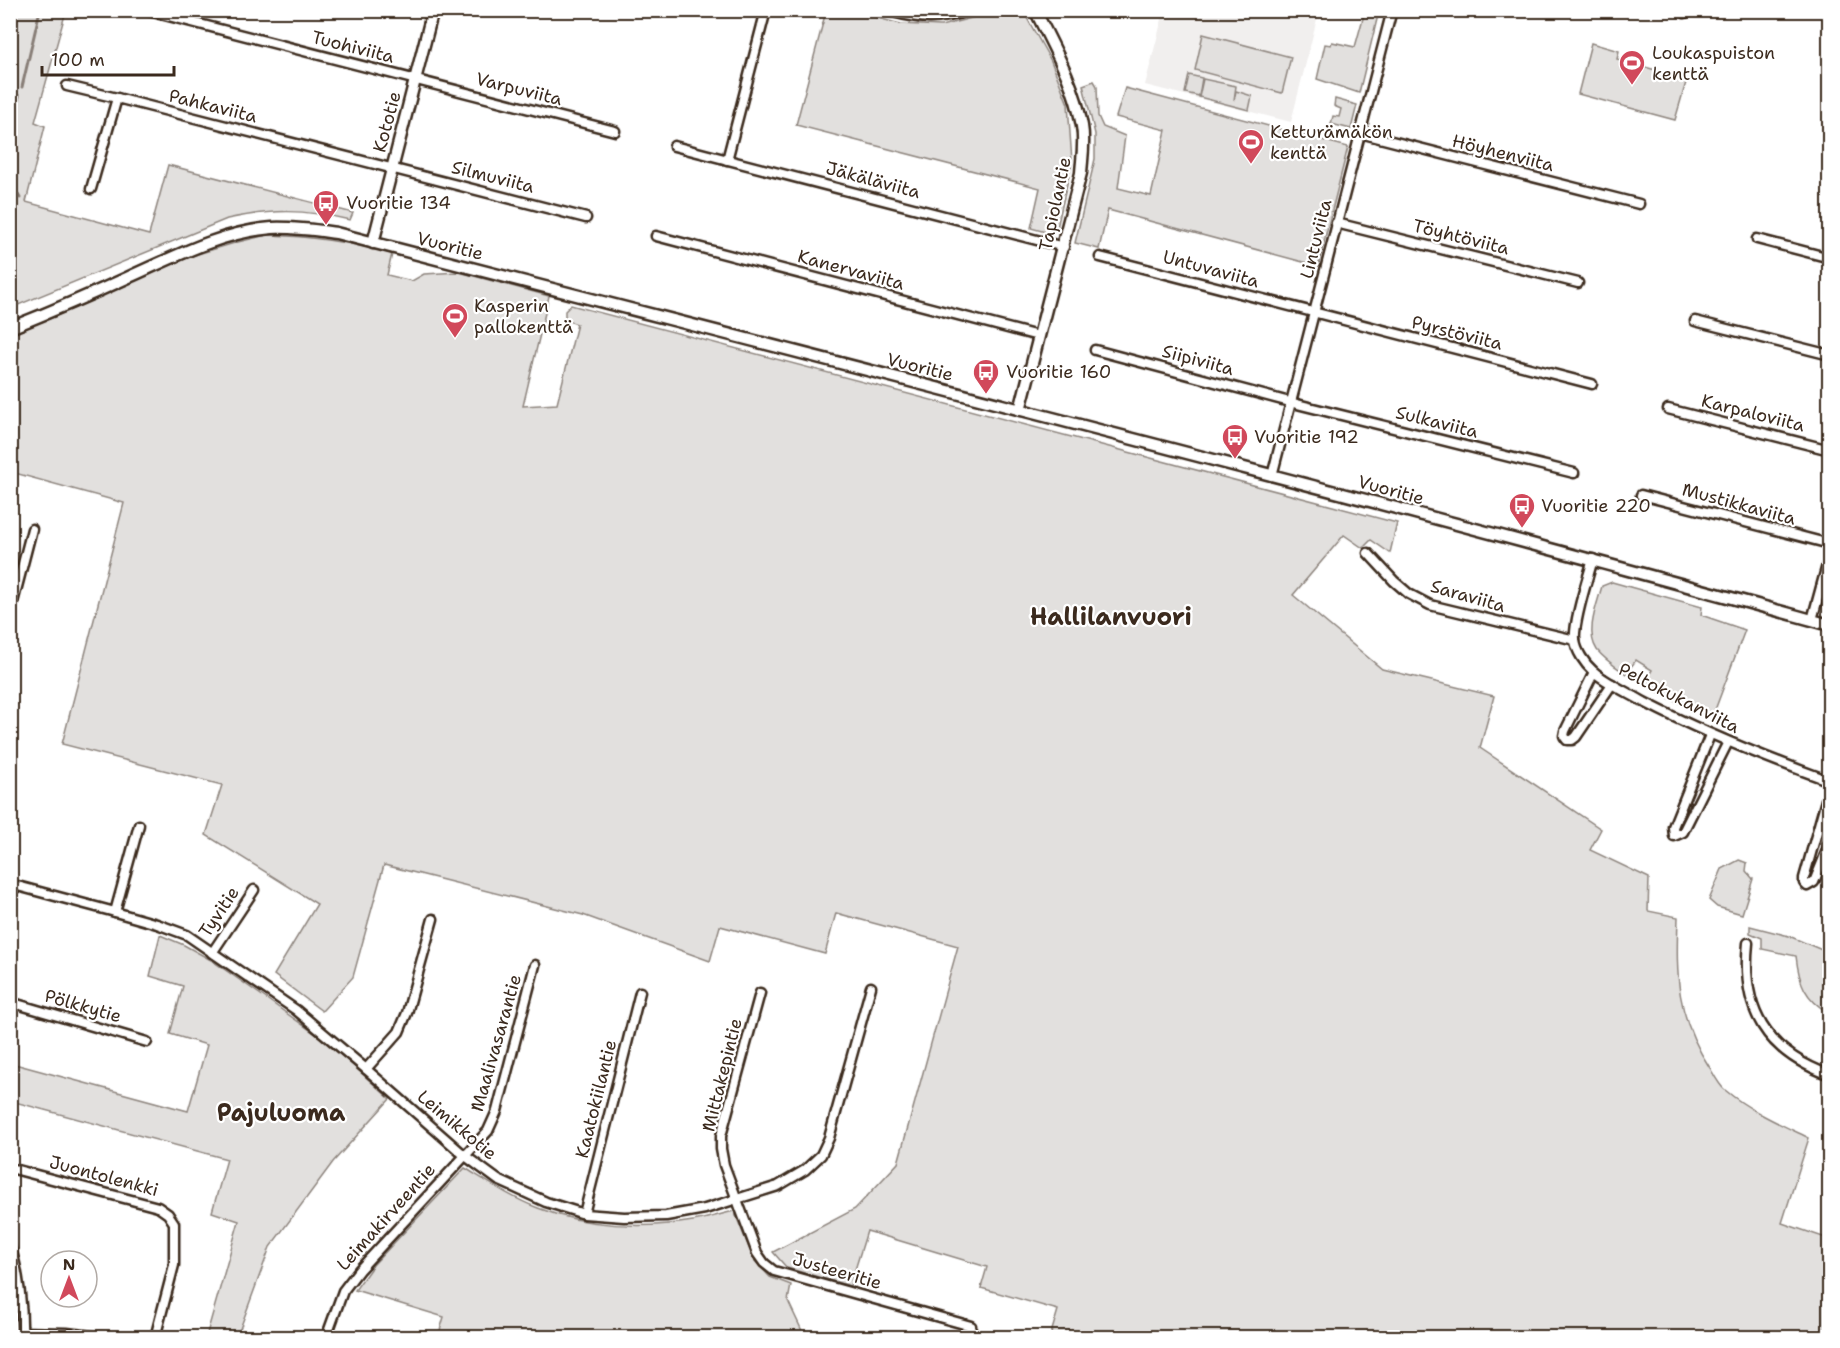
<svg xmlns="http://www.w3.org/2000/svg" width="1840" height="1348" viewBox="0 0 1840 1348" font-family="'Shantell Sans',sans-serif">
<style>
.built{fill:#f1efee}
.green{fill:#e2e0de;stroke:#8e857e;stroke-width:1.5}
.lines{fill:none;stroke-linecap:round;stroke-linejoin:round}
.stream{stroke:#887e77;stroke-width:3}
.minor-casing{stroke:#3b2a1e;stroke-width:13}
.tertiary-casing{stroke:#3b2a1e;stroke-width:15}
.minor{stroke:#fff;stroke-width:8}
.tertiary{stroke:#fff;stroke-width:10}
.labels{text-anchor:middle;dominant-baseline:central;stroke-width:4.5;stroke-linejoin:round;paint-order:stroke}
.street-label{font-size:18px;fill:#3b2a1e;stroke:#fff}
.poi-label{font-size:18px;fill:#3b2a1e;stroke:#fff;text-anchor:start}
.district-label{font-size:24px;font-weight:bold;fill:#3b2a1e;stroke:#fff}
</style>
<rect width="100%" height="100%" fill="#fff"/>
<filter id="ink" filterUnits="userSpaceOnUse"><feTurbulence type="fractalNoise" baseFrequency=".0167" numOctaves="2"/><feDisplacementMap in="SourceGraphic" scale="12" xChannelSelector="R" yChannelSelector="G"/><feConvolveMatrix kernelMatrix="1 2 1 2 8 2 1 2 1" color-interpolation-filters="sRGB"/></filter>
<g filter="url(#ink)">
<polygon class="built" points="1164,11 1319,11 1291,122 1145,85"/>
<g class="green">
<path d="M11,10L66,11L35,122L45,126L26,202L149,235L168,165L353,213L350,220C303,209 273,209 227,219L11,308Z"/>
<polygon points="826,11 850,11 901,24 941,26 998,11 1023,11 1051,61 1068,104 1072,162 1057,228 1049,233 1031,228 1040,188 796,125"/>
<polygon points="1365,11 1379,11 1359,93 1317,79 1325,44 1331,45 1332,42 1355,47"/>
<polygon points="1203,34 1291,57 1282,93 1195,70"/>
<polygon points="1591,43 1619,51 1617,59 1687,79 1675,120 1578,94"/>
<polygon points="1189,75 1202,78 1199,96 1185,93"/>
<polygon points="1203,79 1236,86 1234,100 1236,91 1252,96 1249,110 1199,97"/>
<polygon points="1094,81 1097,86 1098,116 1103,127 1125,136 1118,188 1151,196 1166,130 1116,117 1125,88 1348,147 1318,266 1108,210 1099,249 1075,243 1095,159 1095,134 1083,85"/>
<polygon points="1335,99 1357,105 1351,129 1331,124 1333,116 1339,117 1341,109 1334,106"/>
<path d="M267,235C310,236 351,242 392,254L387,275L412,281L424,274L459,272L549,296L523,406L557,404L577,324L565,320V311L571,305L1397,523L1390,553L1371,540L1363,548L1344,535L1293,595L1382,669L1494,696L1480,748L1601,829L1590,850L1649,878L1648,911L1678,917C1676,977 1676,1016 1710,1068C1714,1075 1719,1085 1725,1090C1750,1111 1780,1124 1809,1138L1782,1223L1829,1239V1337H1050L1058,1310L981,1288L987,1267L867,1231L850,1286L787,1268L773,1252L855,1209L898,1163L958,946L836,913L825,954L720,926L710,961L583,915L384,865L353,977L322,1011L274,975L317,904L206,835L222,785L62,744L124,503L11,472L10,334L54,317L191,256L238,242Z"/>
<path d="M1612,582L1702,607L1701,615L1745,630L1712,718L1673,700L1644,684L1652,670L1636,660L1626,674C1616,667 1605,660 1597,650C1585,632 1597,605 1602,586Z"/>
<polygon points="1739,860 1747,863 1746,871 1753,879 1742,914 1717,907 1709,900 1722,869"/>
<path d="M1750,926L1789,936L1829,953V1013C1805,999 1799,983 1796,956L1762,949V938L1750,933Z"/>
<polygon points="160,935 184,945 211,960 261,995 328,1043 390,1099 333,1162 270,1247 237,1337 206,1337 239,1221 212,1212 227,1159 11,1101 11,1063 188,1111 207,1045 170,1034 183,986 150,976"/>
<path d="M465,1168C488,1182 512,1198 538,1208C586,1227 643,1229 693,1221C707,1219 721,1214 734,1211L754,1260L770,1277L791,1285L788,1301L804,1335L813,1337H438L444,1317L355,1290L373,1265Z"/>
</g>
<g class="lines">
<g class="stream">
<polyline points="22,87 40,10"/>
<polyline points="10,130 19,96"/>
<polyline points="10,181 20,198"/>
</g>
<g class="minor-casing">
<g id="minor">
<polyline points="145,10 615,131"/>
<path d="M884,10C918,19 936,22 970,10"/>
<polyline points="1685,13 1686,10"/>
<polyline points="67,86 117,98"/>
<polyline points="1360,133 1639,204"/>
<polyline points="674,146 1064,247"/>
<polyline points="727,160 766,10"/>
<polyline points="91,189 117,98 586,218"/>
<polyline points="1336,223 1578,283"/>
<polyline points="656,236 1038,336"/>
<polyline points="1757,239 1830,258"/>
<polyline points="1100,257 1592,384"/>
<polyline points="1695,321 1830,355"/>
<polyline points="1095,350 1301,405 1574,473"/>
<polyline points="1668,409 1830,450"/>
<polyline points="1272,476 1392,10"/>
<polyline points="1641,495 1830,544"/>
<polyline points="1368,553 1394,581 1409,594 1430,605 1575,640"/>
<path d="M1593,559C1588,578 1573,622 1575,640C1576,651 1585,664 1593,671C1606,683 1629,693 1644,702C1704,733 1766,758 1830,781"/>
<polyline points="10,614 32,529"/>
<polyline points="1812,620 1830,554"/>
<polyline points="1594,672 1565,731 1564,736 1567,740 1572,740 1576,737 1612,684"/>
<polyline points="1710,735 1673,827 1674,836 1683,832 1728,742"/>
<polyline points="1830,786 1804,878 1804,883 1807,886 1814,882 1830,843"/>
<polyline points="10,884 115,912 157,924 187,935 296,1010 366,1069 464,1155 498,1180 546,1202 584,1214 624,1217 666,1216 705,1209 778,1186 805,1170 821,1155 829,1138 871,987"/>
<polyline points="115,912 139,825"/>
<path d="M1748,943C1741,1010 1766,1052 1830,1075"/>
<polyline points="212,953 254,890"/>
<polyline points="760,993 721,1136 721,1149 724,1165 757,1253 764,1263 774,1271 971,1326"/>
<polyline points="10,1002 147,1042"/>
<polyline points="366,1069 399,1032 407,1013 433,919"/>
<polyline points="10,1168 158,1207 168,1214 174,1223 174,1265 155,1338"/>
<polyline points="584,1214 640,992"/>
<path d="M10,1246C19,1272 23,1310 22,1338"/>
<polyline points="22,1332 67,1333 109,1338"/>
<polyline points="326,1338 343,1291 359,1270 488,1131 497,1111 535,965"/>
</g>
</g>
<g class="tertiary-casing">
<g id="tertiary">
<polyline points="373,243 433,10"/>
<path d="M10,328C50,312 90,295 129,277C174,257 221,232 272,228C294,227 314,230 336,233C834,362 1333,488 1830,625"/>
<path d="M1020,410L1081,173C1082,158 1085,142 1082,126C1075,85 1054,48 1035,10"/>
</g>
</g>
<use href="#minor" class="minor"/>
<use href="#tertiary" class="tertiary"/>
</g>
</g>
<defs>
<g id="stadium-pin" transform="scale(1.35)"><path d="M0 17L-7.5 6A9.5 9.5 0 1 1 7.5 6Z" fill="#d1495b" stroke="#fff"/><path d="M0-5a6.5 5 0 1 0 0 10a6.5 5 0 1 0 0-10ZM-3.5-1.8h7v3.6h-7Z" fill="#fff"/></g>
<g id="bus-pin" transform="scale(1.35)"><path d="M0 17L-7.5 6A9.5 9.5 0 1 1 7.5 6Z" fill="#d1495b" stroke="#fff"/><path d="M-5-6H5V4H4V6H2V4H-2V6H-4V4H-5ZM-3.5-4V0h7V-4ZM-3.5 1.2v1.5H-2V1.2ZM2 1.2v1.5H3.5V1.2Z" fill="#fff"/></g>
</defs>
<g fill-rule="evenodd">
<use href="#stadium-pin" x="1632" y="63"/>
<use href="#stadium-pin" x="1251" y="142"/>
<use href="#bus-pin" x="326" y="203"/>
<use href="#stadium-pin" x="455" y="316"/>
<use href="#bus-pin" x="986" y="372"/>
<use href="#bus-pin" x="1235" y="437"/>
<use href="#bus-pin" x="1522" y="506"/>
</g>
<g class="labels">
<g class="street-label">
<text transform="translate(353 47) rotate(14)">Tuohiviita</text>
<text transform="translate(519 89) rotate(14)">Varpuviita</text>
<text transform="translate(213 106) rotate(14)">Pahkaviita</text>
<text transform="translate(387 122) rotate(-75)">Kototie</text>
<text transform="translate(1503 153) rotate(14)">Höyhenviita</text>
<text transform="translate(493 177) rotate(14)">Silmuviita</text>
<text transform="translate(873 180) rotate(15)">Jäkäläviita</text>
<text transform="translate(1055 204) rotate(-78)">Tapiolantie</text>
<text transform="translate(1461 237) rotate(14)">Töyhtöviita</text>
<text transform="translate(1316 239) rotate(-76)">Lintuviita</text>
<text transform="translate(450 246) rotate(14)">Vuoritie</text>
<text transform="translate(1211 269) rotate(15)">Untuvaviita</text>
<text transform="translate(851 270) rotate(15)">Kanervaviita</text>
<text transform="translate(1457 333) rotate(14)">Pyrstöviita</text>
<text transform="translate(1198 360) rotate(15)">Siipiviita</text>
<text transform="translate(920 367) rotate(14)">Vuoritie</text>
<text transform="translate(1753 413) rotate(14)">Karpaloviita</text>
<text transform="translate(1437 422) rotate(14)">Sulkaviita</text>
<text transform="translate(1391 490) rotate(15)">Vuoritie</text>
<text transform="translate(1739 504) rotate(15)">Mustikkaviita</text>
<text transform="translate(1468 596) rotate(16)">Saraviita</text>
<text transform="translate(1679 698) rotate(27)">Peltokukanviita</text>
<text transform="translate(219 912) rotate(-56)">Tyvitie</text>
<text transform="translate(83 1006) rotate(16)">Pölkkytie</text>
<text transform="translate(496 1043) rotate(-74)">Maalivasarantie</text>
<text transform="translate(722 1075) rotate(-76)">Mittakepintie</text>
<text transform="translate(596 1099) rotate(-76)">Kaatokiilantie</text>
<text transform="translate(457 1125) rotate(40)">Leimikkotie</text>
<text transform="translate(104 1176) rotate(15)">Juontolenkki</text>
<text transform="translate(386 1217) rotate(-48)">Leimakirveentie</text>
<text transform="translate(837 1271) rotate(16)">Justeeritie</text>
</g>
<g class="poi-label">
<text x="1652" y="53">Loukaspuiston<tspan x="1652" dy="21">kenttä</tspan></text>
<text x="1270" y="132">Ketturämäkön<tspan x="1270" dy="21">kenttä</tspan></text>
<text x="346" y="203">Vuoritie 134</text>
<text x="474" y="306">Kasperin<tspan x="474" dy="21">pallokenttä</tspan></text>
<text x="1006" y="372">Vuoritie 160</text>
<text x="1254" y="437">Vuoritie 192</text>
<text x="1541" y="506">Vuoritie 220</text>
</g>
<g class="district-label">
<text x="1111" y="617">Hallilanvuori</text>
<text x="281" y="1113">Pajuluoma</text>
</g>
</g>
<rect width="1840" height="1348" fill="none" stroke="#fff" stroke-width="36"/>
<rect x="18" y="18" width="1804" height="1312" fill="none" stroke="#3b2a1e" stroke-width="2" filter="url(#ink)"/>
<g transform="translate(69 1279)"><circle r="28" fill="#ffffff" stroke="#b1aaa5" stroke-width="1.5"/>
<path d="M0-4.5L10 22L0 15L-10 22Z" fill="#d1495b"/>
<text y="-9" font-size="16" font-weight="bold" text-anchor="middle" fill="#3b2a1e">N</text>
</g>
<path d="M42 66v9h132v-9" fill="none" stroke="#3b2a1e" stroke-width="3"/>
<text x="51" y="66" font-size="18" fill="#3b2a1e" stroke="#ffffff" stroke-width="4.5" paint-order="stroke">100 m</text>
</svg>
